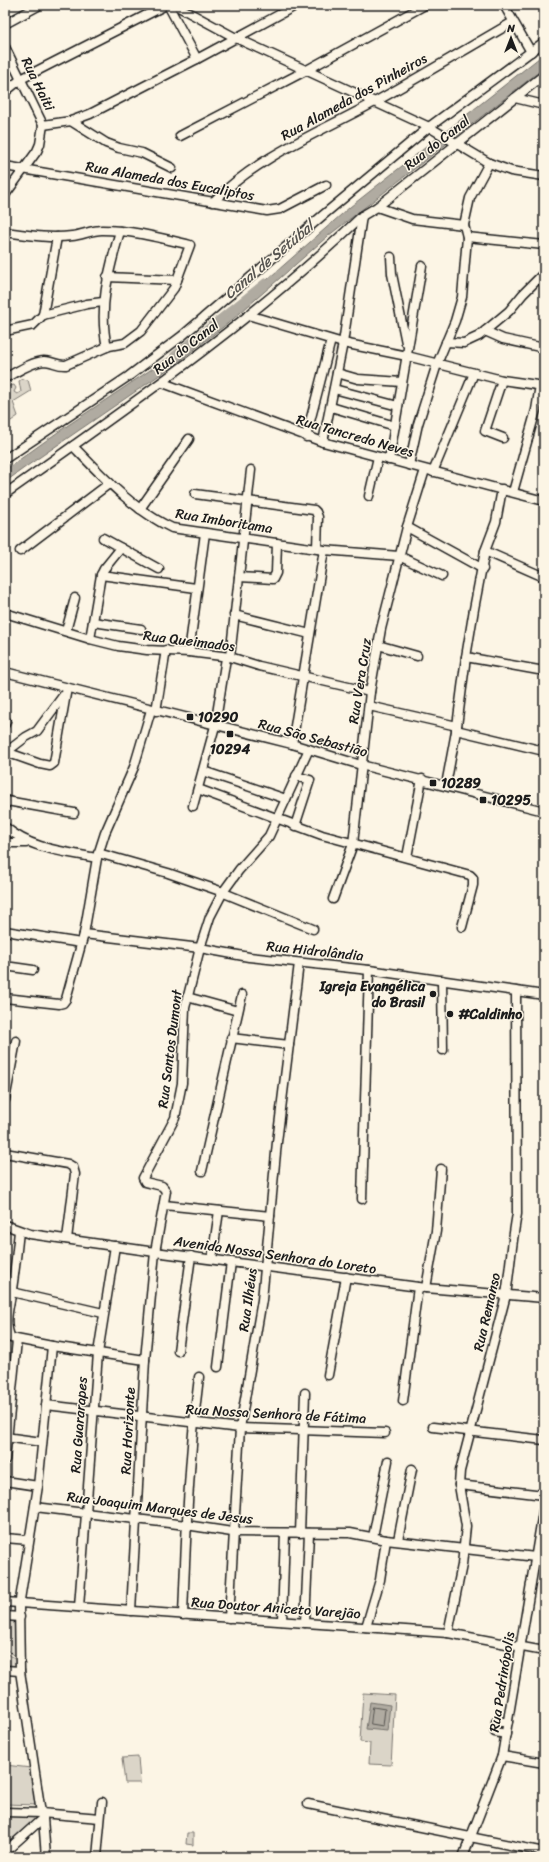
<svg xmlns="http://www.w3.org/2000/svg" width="549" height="1862" viewBox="0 0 549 1862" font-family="Sriracha,sans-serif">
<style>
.green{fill:#dbd5c8;stroke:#7c7872}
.water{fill:#b0aba1;stroke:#75726c}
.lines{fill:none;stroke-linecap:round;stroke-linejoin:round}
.shore{stroke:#575551;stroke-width:1}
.canal{stroke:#b0aba1;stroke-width:7}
.minor-casing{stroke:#1c1c1c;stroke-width:11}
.minor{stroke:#fcf5e5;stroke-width:8}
.poi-dot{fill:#1c1c1c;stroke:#fcf5e5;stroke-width:1.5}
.labels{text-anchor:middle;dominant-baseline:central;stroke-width:3;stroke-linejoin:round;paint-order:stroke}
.street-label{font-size:14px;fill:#1c1c1c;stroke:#fcf5e5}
.poi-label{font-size:14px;font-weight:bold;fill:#1c1c1c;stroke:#fcf5e5;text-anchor:start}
.water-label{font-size:15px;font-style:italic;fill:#575551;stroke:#fcf5e5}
</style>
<rect width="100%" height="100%" fill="#fcf5e5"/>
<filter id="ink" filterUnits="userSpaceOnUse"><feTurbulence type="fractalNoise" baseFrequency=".025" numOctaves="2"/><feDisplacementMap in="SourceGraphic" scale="8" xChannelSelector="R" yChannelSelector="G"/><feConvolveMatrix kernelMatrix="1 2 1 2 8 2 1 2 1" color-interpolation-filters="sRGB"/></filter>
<g filter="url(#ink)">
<g class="green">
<polygon points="22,379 28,380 31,391 13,402 18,416 8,423 5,419 5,399 9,396 5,387 14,385 16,388 14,392 17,394 21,392 19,381"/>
<polygon points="5,1620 14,1620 17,1657 7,1650"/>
<polygon points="5,1653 15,1658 17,1668 5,1667"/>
<polygon points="363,1693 395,1695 391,1765 369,1764 370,1743 360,1742"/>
<polygon points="138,1757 140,1783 125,1783 122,1758"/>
<polygon points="5,1765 31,1768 37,1805 5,1804"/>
<polygon points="5,1812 35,1812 37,1818 5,1849"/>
<polygon points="187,1833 193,1833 193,1845 186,1844"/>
</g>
<g class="water">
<polygon points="544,54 544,68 328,236 232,320 177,363 27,466 5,482 5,470 58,432 180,350 260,286 350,207"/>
<polygon points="370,1702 390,1705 387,1731 366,1729"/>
</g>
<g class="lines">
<polygon class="shore" points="373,1707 385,1709 383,1726 371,1724"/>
<polyline class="canal" points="174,355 265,282"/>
<g class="minor-casing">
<g id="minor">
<polyline points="168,5 197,59"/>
<polyline points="175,5 236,38 429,127 489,163 511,171 544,176"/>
<polyline points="504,5 531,52"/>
<polyline points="5,24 40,5"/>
<polyline points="5,47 43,125 40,144 37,151 5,195"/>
<polyline points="5,92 21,79 166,5"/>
<polyline points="515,98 544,105"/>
<polyline points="71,121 106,143 119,148 142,153 172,168"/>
<polyline points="43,125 71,121 90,114 197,59 297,5"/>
<polyline points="180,136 305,71 425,5"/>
<polyline points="5,166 267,211 280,209 326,185"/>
<path d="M213,202C257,157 318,133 373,103C420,77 466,49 513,22"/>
<polyline points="377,207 412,219 464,225"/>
<path d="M5,232C27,235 50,239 72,236C82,235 92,230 102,230C132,230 161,238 190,245L174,288L141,331L125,343L109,346L66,365C58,366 52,361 44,361C31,362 17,372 5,378"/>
<polyline points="467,237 544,245"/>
<polyline points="391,257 392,274 406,343"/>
<polyline points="107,277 177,280"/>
<polyline points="43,315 57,237"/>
<polyline points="43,315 87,304 103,302"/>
<polyline points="248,315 343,343 407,356 502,380 544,386"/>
<polyline points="5,331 33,325 43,315"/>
<polyline points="485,331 503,339 544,348"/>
<polyline points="446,342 464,343 479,336 509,311 523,294 544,273"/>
<path d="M107,347C98,307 109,270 120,231"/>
<polyline points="337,373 358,379 402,382"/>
<polyline points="502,380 485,431 503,438"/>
<polyline points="163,383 323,442 544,501"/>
<polyline points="334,389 398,406"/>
<polyline points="331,407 395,426"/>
<polyline points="306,437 331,340"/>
<polyline points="323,442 343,343 362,216"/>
<path d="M73,446C103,477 133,510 172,528L324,550L399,556L442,576"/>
<polyline points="5,459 129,376 182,336 322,216 429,127 544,42"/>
<polyline points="389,460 422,266"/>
<polyline points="409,465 418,424 437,364 455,321 462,297 467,237 464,225 470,198 489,163"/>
<polyline points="433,472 474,373"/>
<polyline points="513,492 536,410 540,385"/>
<path d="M5,494C128,407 253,321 362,216L377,207L544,75"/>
<polyline points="195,494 314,510 316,512 318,517 317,548"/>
<polyline points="369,496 378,457"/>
<polyline points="140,509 189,439"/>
<polyline points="407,527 483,569"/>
<polyline points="103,538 159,569"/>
<polyline points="20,551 110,483"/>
<polyline points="485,551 544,577"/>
<polyline points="101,575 196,588"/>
<polyline points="239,577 273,579 276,573 277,543"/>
<polyline points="5,613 90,639 118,646 147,650 189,652 230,657 259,666 370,692"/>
<polyline points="234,615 310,634"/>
<polyline points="93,622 141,629"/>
<polyline points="66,631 75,598"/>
<polyline points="90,639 101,575 104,569 121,548"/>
<polyline points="378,645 417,656"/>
<polyline points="189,652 205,533"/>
<polyline points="230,657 251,470"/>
<polyline points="466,657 544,671"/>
<polyline points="5,672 292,744 361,765 544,811"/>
<polyline points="369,706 457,726"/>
<polyline points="156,711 166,650"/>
<polyline points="5,724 6,721"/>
<polyline points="456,730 544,751"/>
<polyline points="292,744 324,550"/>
<polyline points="6,752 40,764 50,766 54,763 67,688"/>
<polyline points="5,753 26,737 37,731 63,696"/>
<polyline points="203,771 286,799"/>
<polyline points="446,785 457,726 466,657 474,609 485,551 496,522 502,489"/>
<polyline points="198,789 322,835 470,875 473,878 473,885 462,927"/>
<polyline points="5,805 7,801 74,813"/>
<polyline points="193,806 215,726 226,658"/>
<polyline points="295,826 310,780 296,776"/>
<path d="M5,827C33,850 62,851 97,858"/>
<polyline points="5,843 26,843"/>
<polyline points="98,853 168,873 223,892"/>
<polyline points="407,857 422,779"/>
<polyline points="224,893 313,929"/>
<polyline points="333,899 353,844 370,692 381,629 407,527 425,470"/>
<polyline points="5,931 81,943"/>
<polyline points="84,934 200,948 249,957 369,970 544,995"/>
<polyline points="5,966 33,970"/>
<polyline points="442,980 443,1050"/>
<polyline points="187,997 238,1011"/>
<polyline points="5,998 59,1004 63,1003 66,999 84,934 97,858 105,833 134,767 151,710"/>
<polyline points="231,1038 289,1045"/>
<polyline points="5,1100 16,1041"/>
<polyline points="5,1153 68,1164 73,1167 75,1174 67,1239"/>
<polyline points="202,1171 242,995"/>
<polyline points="362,1199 369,970"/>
<polyline points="164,1205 270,1216"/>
<polyline points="5,1225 30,1234 155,1252 426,1288 544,1298"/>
<path d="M19,1231C17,1250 15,1270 12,1289C10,1305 3,1322 11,1338L52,1346L145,1360"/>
<polyline points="212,1259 219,1211"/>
<polyline points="426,1288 436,1231 441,1169"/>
<polyline points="12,1292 103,1313"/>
<polyline points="178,1351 191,1256"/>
<polyline points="218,1367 231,1262"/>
<polyline points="328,1375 346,1277"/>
<polyline points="403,1401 418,1287"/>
<polyline points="46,1405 240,1428 385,1433"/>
<polyline points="433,1427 544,1440"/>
<polyline points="5,1437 42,1442"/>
<polyline points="5,1460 17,1340"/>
<polyline points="5,1481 38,1486"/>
<polyline points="459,1485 544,1495"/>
<polyline points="35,1507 186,1525 232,1532 350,1533 386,1540 544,1558"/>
<polyline points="300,1533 305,1393"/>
<polyline points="373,1537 388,1461"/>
<polyline points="5,1538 29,1540"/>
<polyline points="398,1540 412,1469"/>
<polyline points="5,1602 448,1633 544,1651"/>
<polyline points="79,1607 98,1353 115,1246"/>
<polyline points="131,1611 145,1360 155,1252 166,1191 162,1186 145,1182 143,1178 175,1118 182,1083 185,1008 200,948 210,917 223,892 239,870 269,836 309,749"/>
<path d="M183,1615C186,1535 189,1456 199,1377"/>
<polyline points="5,1616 20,1617"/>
<polyline points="229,1618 240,1428 262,1300 277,1142 299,963"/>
<polyline points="282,1621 285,1533"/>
<polyline points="305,1623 309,1533"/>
<polyline points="366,1627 380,1580 386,1540"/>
<path d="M448,1633L462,1565L466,1526L459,1485L460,1471L506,1295C510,1268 512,1241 517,1214L516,991"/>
<polyline points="5,1670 20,1671"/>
<polyline points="496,1722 508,1722"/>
<polyline points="495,1732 506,1734"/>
<polyline points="502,1756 544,1763"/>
<polyline points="308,1804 544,1852"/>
<polyline points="5,1812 41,1813 100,1818"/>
<polyline points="5,1852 43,1818"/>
<polyline points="46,1857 43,1818 41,1813 20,1671 19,1606 38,1486 52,1346"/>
<polyline points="97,1857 102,1802"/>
<polyline points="463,1857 502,1756 544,1506"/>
</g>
</g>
<use href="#minor" class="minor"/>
</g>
</g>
<g class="poi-dot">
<rect x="186" y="713" width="8" height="8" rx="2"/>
<rect x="226" y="730" width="8" height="8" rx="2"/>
<rect x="429" y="779" width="8" height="8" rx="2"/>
<rect x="479" y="796" width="8" height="8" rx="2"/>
<circle cx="433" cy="994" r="4"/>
<circle cx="450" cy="1014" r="4"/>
</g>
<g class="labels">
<g class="street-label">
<text transform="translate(38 84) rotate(64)">Rua Haiti</text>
<text transform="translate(354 97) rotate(-29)">Rua Alameda dos Pinheiros</text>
<text transform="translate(437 143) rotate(-38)">Rua do Canal</text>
<text transform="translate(170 181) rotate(10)">Rua Alameda dos Eucaliptos</text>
<text transform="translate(186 347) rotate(-38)">Rua do Canal</text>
<text transform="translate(355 436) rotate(16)">Rua Tancredo Neves</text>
<text transform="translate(224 521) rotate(9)">Rua Imboritama</text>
<text transform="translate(189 641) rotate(7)">Rua Queimados</text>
<text transform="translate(360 681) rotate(-81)">Rua Vera Cruz</text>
<text transform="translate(313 738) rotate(15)">Rua São Sebastião</text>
<text transform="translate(315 951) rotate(6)">Rua Hidrolândia</text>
<text transform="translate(170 1049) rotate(-83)">Rua Santos Dumont</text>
<text transform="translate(275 1255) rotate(8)">Avenida Nossa Senhora do Loreto</text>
<text transform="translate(248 1300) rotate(-82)">Rua Ilhéus</text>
<text transform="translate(487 1312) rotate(-77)">Rua Remanso</text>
<text transform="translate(276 1414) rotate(3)">Rua Nossa Senhora de Fátima</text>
<text transform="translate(79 1425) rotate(-86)">Rua Guararapes</text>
<text transform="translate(128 1431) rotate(-87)">Rua Horizonte</text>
<text transform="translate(160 1508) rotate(7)">Rua Joaquim Marques de Jesus</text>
<text transform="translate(276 1608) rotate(4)">Rua Doutor Aniceto Varejão</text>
<text transform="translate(502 1682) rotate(-81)">Rua Pedrinópolis</text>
</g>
<g class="poi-label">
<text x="198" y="717">10290</text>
<text x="230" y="749" text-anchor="middle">10294</text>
<text x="441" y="783">10289</text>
<text x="491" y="800">10295</text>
<text x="425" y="986" text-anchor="end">Igreja Evangélica<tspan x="425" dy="16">do Brasil</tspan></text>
<text x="458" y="1014">#Caldinho</text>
</g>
<g class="water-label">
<text transform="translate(269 260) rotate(-40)">Canal de Setúbal</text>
</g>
</g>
<rect width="549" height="1862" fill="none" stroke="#fcf5e5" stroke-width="20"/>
<rect x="10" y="10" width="529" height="1842" fill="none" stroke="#1c1c1c" stroke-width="1.5" filter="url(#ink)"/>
<g transform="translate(511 38)" stroke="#fcf5e5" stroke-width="3" paint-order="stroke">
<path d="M0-3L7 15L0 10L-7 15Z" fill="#1c1c1c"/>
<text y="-6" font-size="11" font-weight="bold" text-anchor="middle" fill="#1c1c1c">N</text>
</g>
</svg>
